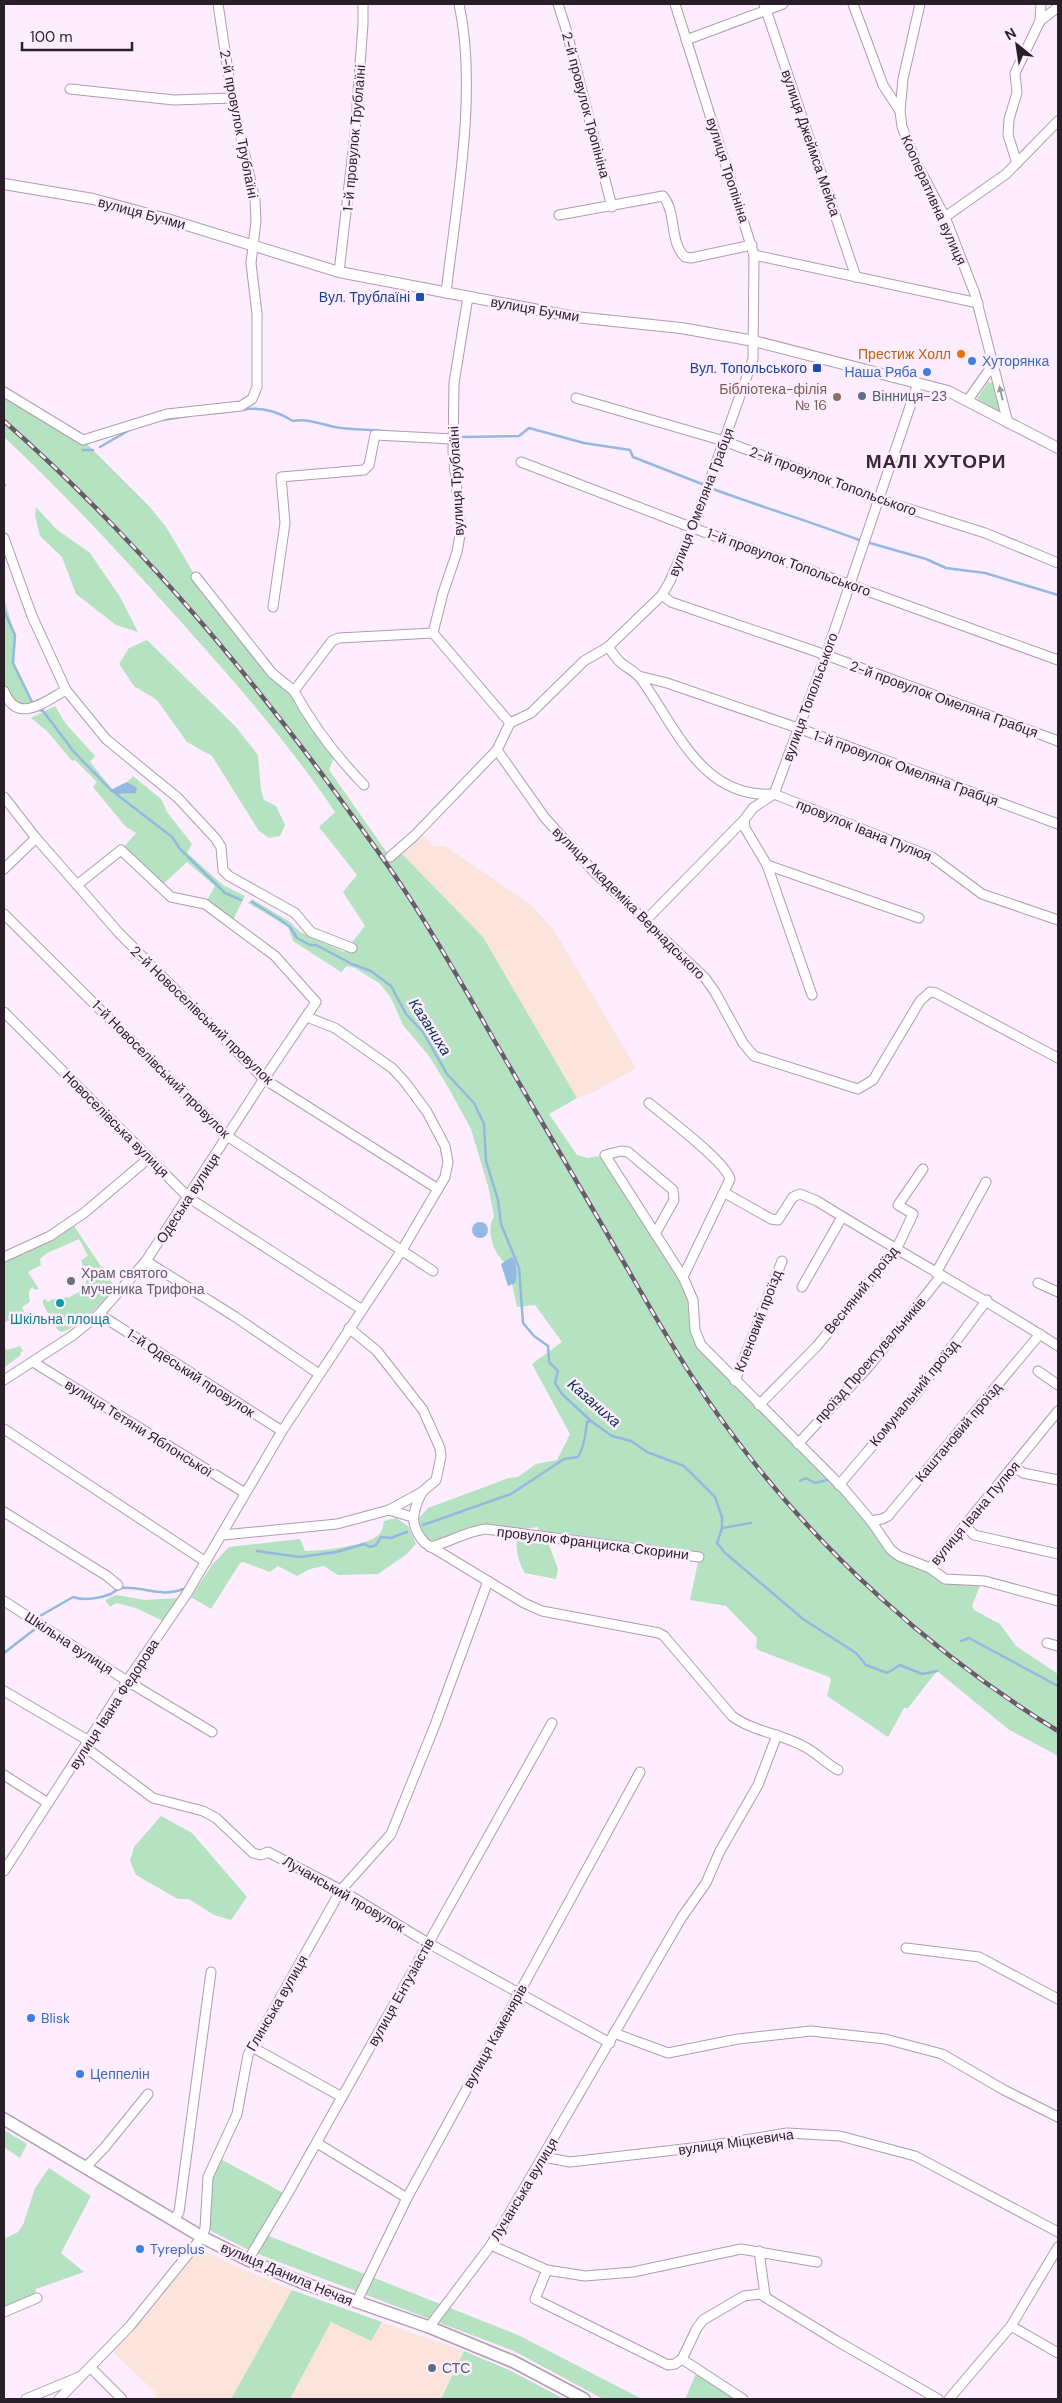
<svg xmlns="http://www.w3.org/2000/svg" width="1062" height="2403" viewBox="0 0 1062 2403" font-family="'DM Sans',sans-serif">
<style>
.industrial{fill:#fce3dc}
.green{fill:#b5e2c0}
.water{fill:#93b9e3}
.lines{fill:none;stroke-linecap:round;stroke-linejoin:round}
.stream{stroke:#93b9e3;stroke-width:2.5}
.minor-casing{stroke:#b19ab3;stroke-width:11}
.tertiary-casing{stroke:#b19ab3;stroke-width:12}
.secondary-casing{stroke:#b19ab3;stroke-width:14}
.minor{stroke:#fff;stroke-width:9}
.tertiary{stroke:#fff;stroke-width:10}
.secondary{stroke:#fff;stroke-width:11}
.rail-casing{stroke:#675c68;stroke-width:4.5}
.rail{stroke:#fdedfe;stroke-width:2.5;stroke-dasharray:8;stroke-linecap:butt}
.oneway{fill:#9e9a9f}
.transit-dot{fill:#1a4fb4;stroke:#fdedfe;stroke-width:2}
.food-dot{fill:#e8710a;stroke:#fdedfe;stroke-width:2}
.shop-dot{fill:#3f7fe0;stroke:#fdedfe;stroke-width:2}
.service-dot{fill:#5c6f8a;stroke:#fdedfe;stroke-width:2}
.education-dot{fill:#8d6e63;stroke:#fdedfe;stroke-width:2}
.worship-dot{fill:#6b7280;stroke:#fdedfe;stroke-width:2}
.culture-dot{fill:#0f9aa8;stroke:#fdedfe;stroke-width:2}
.labels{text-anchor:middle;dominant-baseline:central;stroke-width:5;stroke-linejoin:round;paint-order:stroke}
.street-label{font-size:14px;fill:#281f29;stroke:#fdedfe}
.transit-label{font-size:14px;fill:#164399;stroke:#fdedfe;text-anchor:end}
.food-label{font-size:14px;fill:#c56008;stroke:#fdedfe;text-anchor:end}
.shop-label{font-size:14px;fill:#366cbe;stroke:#fdedfe;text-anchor:start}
.education-label{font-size:14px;fill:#785e54;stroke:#fdedfe;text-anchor:end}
.service-label{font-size:14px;fill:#4e5e75;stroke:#fdedfe;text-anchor:start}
.worship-label{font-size:14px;fill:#5b616d;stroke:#fdedfe;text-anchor:start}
.culture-label{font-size:14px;fill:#0d838f;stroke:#fdedfe}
.water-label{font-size:15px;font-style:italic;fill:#062f56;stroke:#fdedfe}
.district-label{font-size:19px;font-weight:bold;letter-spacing:1px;fill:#39263b;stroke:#fdedfe}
</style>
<rect width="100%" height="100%" fill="#fdedfe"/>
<g class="industrial">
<polygon points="419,831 433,846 445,846 530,904 554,930 636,1068 592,1093 577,1098 483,937 399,851"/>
<polygon points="196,2246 235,2266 292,2290 231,2399 152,2399 157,2394 109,2348"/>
<polygon points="331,2322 371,2341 382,2322 464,2351 441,2399 290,2399"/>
</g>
<g class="green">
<polygon points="988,382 994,383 1000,412 977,399"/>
<path d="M4,392L83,440L149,506L166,527L196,577L272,673L294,691L336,753L329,770L390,857L399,851L483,937L577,1098L549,1114L577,1155L588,1158L605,1155L683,1277L696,1336L845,1490L888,1546L945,1579L982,1581L972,1606L974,1610L1000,1624L1016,1646L1058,1674V1756L1008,1729L937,1671L908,1708H904L888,1737L827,1696L831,1680L829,1677L758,1650L756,1647L757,1638L726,1606L690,1600L699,1557L539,1534L538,1527L523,1529L490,1525L470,1527L449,1538L429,1541L421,1532L419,1518L428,1508L509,1478L518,1477L536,1464L557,1460L570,1434L532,1364L562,1342L535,1305L517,1307L508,1265C494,1256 485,1231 494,1216L488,1186L471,1129L448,1087L429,1056L403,1025L390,996L379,983L355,968L347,966L341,972L293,941L288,927L248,903L252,899L290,922L300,932L344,952L365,926L343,892L357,875L319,827L335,812C290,745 236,683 182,623C125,559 67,496 4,437Z"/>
<polygon points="36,507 56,529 90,553 120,597 138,632 116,625 76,594 62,557 40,536 35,515"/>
<polygon points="4,598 15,635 13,663 33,704 18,706 4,692"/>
<polygon points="147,640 236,727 258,755 261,790 264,800 276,806 285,825 280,836 269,838 259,831 212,756 187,742 157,700 134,686 119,664 129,648"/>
<polygon points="55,706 66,724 95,756 90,762 112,789 127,782 133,776 161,799 167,812 192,844 187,853 223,885 245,896 231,924 205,904 215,886 187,862 160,887 121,850 136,833 125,826 93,787 97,782 75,760 72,761 48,732 31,718"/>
<path d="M74,1226L115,1287C107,1299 75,1330 61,1332L57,1329L43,1304V1300L45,1299L48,1302L53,1299L70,1297L84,1289L89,1270L83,1268L81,1260L88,1256L79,1239L47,1253L40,1259L41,1265L28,1272L39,1289L35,1290L33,1287C27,1290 29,1296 30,1302L22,1307L25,1314L5,1322L4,1260L53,1240Z"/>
<polygon points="20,1346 23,1351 20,1353 21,1355 5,1367 4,1347 7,1350"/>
<path d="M396,1518L408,1526L416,1544L407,1554L378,1574L338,1575L324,1566L310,1569L297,1576L278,1566L270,1572L243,1562L240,1563L211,1609L191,1597L212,1565L229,1547L300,1539L305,1551C320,1551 373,1546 381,1532C383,1530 383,1524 384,1521Z"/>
<path d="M518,1536L530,1537L548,1542L558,1569L556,1579L525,1573C519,1565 514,1545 518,1536Z"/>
<polygon points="194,1573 167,1623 136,1608 116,1603 110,1607 105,1600 116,1595 145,1600 177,1598"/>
<polygon points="161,1816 192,1833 247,1897 231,1920 214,1915 189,1899 178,1899 136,1875 130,1861 134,1847"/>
<polygon points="4,2130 27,2144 20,2158 4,2147"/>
<polygon points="217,2157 287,2195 264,2234 518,2335 642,2399 603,2399 514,2351 253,2252 205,2228 207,2184"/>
<polygon points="49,2168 91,2196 61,2253 84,2272 36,2289 35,2295 4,2309 4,2239 18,2232 23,2225 35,2188"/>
<polygon points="292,2290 382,2322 371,2341 331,2322 290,2399 231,2399"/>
<polygon points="464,2351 511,2371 564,2399 441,2399"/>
<polygon points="698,2369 743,2399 685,2399"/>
</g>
<g class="water">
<polygon points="127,782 137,788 136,793 116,794 111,790"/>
<circle cx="480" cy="1230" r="8"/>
<path d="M512,1257C517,1263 518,1276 515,1283L508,1286L501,1264Z"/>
</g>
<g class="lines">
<g class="stream">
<path d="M242,410C260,406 277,411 293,421C311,418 324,426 341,428C357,430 373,429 389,432"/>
<polyline points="205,414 234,411"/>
<polyline points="163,420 187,416"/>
<polyline points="463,437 519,436 529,428 584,443 630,450 633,457 702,484"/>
<polyline points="100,447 133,428"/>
<polyline points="83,450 93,450"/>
<polyline points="4,486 5,485"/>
<path d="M713,489C762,507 811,522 859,540"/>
<polyline points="870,543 926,559 946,568 985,573 1058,595"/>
<polyline points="4,611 15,635 13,663 33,704"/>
<polyline points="36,709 43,711 74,752 111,790 172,837 180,849 225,893 241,900"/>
<polyline points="252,902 279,919 290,927 297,938 310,945 316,945 352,964 371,971 391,986 406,1014 423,1032 447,1074 474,1103 484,1124 486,1161 498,1200 501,1224 519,1268 523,1323 534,1336 548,1346 549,1362 558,1371 555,1383 562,1394 591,1421 612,1436 631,1441 647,1452 684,1466 715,1497 722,1517 722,1528 717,1543 724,1552 803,1619 856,1653 866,1665 887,1673 900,1665 922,1674 937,1671"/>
<polyline points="800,1481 806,1478 815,1483 827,1480"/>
<path d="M423,1525L511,1494L564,1459L578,1457C583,1449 586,1432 587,1422L591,1421"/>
<polyline points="722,1528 751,1523"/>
<polyline points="257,1551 300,1557 336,1552 364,1544 370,1547 376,1545 381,1537 391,1538 407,1532"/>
<path d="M40,1616L73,1597C83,1601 101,1598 111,1594C114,1592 117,1589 121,1588C142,1586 162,1598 183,1589"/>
<polyline points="961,1641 969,1638 1058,1686"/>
<polyline points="4,1653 35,1629"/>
</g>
<g class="minor-casing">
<g id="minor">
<polyline points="558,4 566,29 612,207"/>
<path d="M675,4L754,255L753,359L693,528L670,581L662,595L608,647C612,652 616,658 620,662C627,668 636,672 641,679C677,729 702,799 774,794L932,857L982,894L1058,920"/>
<polyline points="764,4 856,277"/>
<polyline points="853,4 883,85 900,111"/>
<polyline points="920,4 903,79 900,111 902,127 917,164 945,217 975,294 1008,423"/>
<polyline points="1040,21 1058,7"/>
<polyline points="686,40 783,4"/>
<polyline points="70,89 174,100 232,98"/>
<polyline points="1017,163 1008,135 1009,119 1017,93 1015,73 1040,21 1041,4"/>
<path d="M559,215L663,196C677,213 669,242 685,257L691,258L752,245"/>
<polyline points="945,217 1006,174 1058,121"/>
<polyline points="754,255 978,303"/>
<polyline points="339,272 355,134 363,24 363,4"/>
<path d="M446,293C456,205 478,91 459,4"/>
<polyline points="4,392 83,440 167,414 241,406 252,399 257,387 257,314 251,263 256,221 255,200 232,98 218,4"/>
<polyline points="576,398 724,441 878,499 985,533 1058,563"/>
<polyline points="968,400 994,363"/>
<polyline points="521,462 693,528 1058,660"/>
<polyline points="4,538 32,616 66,690 106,739 178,798 216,839 221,847 223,870 229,876 295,913 311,932 352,948"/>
<polyline points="196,577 272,673 294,691 332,641 339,638 433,633 510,723 497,750 545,818 595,873 705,978 715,992 743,1043 754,1056 858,1089 873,1080 920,1001 930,992 936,993 1058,1058"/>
<polyline points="662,595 671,602 826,655 1058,741"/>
<polyline points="273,607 285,523 281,477 364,470 369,465 375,435 453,439"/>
<polyline points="433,633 443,593 457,552 461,529 453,452 454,383 468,297"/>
<polyline points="639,676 667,683 798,728 1058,824"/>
<path d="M4,691C17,725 44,702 66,690"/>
<path d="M294,691C313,726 336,756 364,785"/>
<polyline points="510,723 531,713 584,661 608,647"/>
<polyline points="4,797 36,838 119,933 264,1079 438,1189"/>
<polyline points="390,857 414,836 497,750"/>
<polyline points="767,865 919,918"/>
<polyline points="4,869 36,838"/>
<polyline points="4,914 227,1136 433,1271"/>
<polyline points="645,921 744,820"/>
<polyline points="812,995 767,865 745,828 744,820 753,808 774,794 826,655 918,383"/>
<polyline points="4,1012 189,1198 361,1309"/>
<path d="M649,1103C666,1117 726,1162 730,1179L683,1277"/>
<path d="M725,1193L771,1219L778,1220L793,1197L800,1194L817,1201C897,1251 979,1295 1058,1346"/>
<polyline points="655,1234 674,1200 673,1190 628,1152 621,1151 605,1155 683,1277 693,1300 695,1330 701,1345 845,1490 871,1521 891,1550 899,1556 930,1568 945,1579 985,1581 1058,1601"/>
<polyline points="4,1257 50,1236 84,1213 149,1158"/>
<polyline points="146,1261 234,1316 319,1374"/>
<polyline points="936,1273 986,1182"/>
<polyline points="1038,1283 1058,1292"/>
<polyline points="802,1287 842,1217"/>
<polyline points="99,1314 282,1431"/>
<polyline points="33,1362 245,1493"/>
<polyline points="1038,1371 1058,1385"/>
<polyline points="4,1380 72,1336 99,1314 146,1261 264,1079 316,1002 275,956 205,904 171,897 121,850 77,885"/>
<polyline points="735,1381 782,1261"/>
<polyline points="759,1405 817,1346 854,1301 897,1248 913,1214 898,1205 923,1169"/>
<polyline points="4,1429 206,1562"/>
<polyline points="798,1444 870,1365 941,1276"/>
<polyline points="1014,1466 1023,1473 1058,1480"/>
<polyline points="839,1485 917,1393 987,1300"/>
<path d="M422,1492C412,1512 409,1526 425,1543L524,1603L542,1611L659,1633L664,1636L732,1716C752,1731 781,1734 803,1746C816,1752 825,1763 838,1770"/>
<polyline points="389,1510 412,1517"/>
<polyline points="4,1512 107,1576 118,1585"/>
<polyline points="871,1521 882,1519 888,1516 1040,1334"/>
<polyline points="965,1525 974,1535 1058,1554"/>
<polyline points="223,1535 337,1524 389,1510 422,1492 436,1480 441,1456 440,1448 423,1410 377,1351 349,1328"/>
<path d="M430,1547C450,1542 467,1531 486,1529L699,1557"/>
<polyline points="930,1568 1058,1411"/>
<polyline points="4,1601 127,1681 212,1732"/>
<polyline points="1047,1643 1058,1646"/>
<polyline points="4,1691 89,1741"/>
<polyline points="85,1747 153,1798 203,1811 216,1818 253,1853 261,1855 268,1852 341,1890 428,1943 610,2043"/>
<polyline points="4,1775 48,1803"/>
<polyline points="4,1871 127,1681 186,1595 282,1431 402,1250 445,1177 448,1162 445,1146 427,1112 405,1082 392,1068 335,1028 307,1017"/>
<polyline points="906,1948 979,1957 1058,1999"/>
<polyline points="614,2033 668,2053 738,2039 811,2031 885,2039 942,2054 1004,2090 1058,2117"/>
<polyline points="252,2047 342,2097"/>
<polyline points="317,2143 407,2198"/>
<polyline points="543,2157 570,2162 701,2147 787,2133 840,2136 915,2156 1058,2232"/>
<polyline points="85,2168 105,2147 148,2094"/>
<polyline points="174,2220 179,2212 211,1972"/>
<polyline points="491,2245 547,2270 585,2276 633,2272 741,2249 817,2262"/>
<polyline points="759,2251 765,2295"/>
<polyline points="248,2260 287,2195 552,1723"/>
<polyline points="547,2270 535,2299 668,2365 675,2364 682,2359 697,2328 703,2320 744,2296 760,2294 837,2341 938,2399"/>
<polyline points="356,2303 407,2198 640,1772"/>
<polyline points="4,2312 37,2298"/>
<polyline points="1011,2326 1058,2353"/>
<polyline points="429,2327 491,2245 682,1917 706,1883 720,1851 758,1785 777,1735"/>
<polyline points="682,2359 743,2399"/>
<polyline points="91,2368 122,2399"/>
<polyline points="26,2399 79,2377"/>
<polyline points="59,2399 130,2326 202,2237 205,2228 208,2177 237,2114 248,2055 341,1890 391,1834 435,1725 488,1581"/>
<polyline points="949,2399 1011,2326 1058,2247"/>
</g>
</g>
<g class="tertiary-casing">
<polyline id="tertiary" points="4,184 93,199 167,219 339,272 575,317 681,328 754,341 948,391 1058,448"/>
</g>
<g class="secondary-casing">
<polyline id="secondary" points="4,2119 202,2237 248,2260 306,2284 429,2327 514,2362 584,2399"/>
</g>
<use href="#minor" class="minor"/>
<use href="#tertiary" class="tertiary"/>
<use href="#secondary" class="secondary"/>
<g class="rail-casing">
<path id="rail" d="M4,421C130,532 239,660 338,796C361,828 385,860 407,894C438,941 466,991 494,1040C537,1114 580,1187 623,1261C657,1320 691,1380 732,1434C819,1552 933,1654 1058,1731"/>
</g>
<use href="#rail" class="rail"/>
</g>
<defs><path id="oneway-solid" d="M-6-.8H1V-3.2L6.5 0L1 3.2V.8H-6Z" transform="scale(1.25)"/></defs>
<use class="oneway" href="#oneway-solid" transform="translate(1001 393) rotate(-103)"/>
<g class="transit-dot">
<rect x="415" y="292" width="10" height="10" rx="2.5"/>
<rect x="812" y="363" width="10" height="10" rx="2.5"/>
</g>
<circle class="food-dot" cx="961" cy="354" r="5"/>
<g class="shop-dot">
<circle cx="972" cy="361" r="5"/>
<circle cx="927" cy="372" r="5"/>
<circle cx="31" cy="2018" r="5"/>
<circle cx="80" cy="2074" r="5"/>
<circle cx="140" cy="2249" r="5"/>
</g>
<g class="service-dot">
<circle cx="862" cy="396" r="5"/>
<circle cx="432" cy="2368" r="5"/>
</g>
<circle class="education-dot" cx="837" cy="397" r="5"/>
<circle class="worship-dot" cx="71" cy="1281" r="5"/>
<circle class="culture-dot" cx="60" cy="1303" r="5"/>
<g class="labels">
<g class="street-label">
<text transform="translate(586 105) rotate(75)">2-й провулок Тропініна</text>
<text transform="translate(239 124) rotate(79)">2-й провулок Трублаїні</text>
<text transform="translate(354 138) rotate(-85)">1-й провулок Трублаїні</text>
<text transform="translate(811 143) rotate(71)">вулиця Джеймса Мейса</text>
<text transform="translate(728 170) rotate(72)">вулиця Тропініна</text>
<text transform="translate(934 200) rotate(66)">Кооперативна вулиця</text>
<text transform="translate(142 213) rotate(15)">вулиця Бучми</text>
<text transform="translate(535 309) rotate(10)">вулиця Бучми</text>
<text transform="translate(456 481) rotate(-93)">вулиця Трублаїні</text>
<text transform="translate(833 481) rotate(20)">2-й провулок Топольського</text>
<text transform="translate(701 502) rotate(-69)">вулиця Омеляна Грабця</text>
<text transform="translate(789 562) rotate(20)">1-й провулок Топольського</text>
<text transform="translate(810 697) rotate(-70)">вулиця Топольського</text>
<text transform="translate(944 699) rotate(20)">2-й провулок Омеляна Грабця</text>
<text transform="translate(906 768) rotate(20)">1-й провулок Омеляна Грабця</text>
<text transform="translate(864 830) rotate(22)">провулок Івана Пулюя</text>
<text transform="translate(629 903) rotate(45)">вулиця Академіка Вернадського</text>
<text transform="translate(202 1015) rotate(44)">2-й Новоселівський провулок</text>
<text transform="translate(161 1069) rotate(45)">1-й Новоселівський провулок</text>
<text transform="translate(116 1124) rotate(45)">Новоселівська вулиця</text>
<text transform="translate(188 1198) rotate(-57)">Одеська вулиця</text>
<text transform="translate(861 1290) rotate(-51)">Весняний проїзд</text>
<text transform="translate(758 1321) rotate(-69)">Кленовий проїзд</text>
<text transform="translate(870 1360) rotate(-49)">проїзд Проектувальників</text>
<text transform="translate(191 1373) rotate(33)">1-й Одеський провулок</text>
<text transform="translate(914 1393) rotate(-51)">Комунальний проїзд</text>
<text transform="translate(139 1428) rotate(32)">вулиця Тетяни Яблонської</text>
<text transform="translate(958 1432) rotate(-50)">Каштановий проїзд</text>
<text transform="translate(975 1513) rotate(-50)">вулиця Івана Пулюя</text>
<text transform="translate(593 1543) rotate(7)">провулок Франциска Скорини</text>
<text transform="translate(69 1643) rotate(33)">Шкільна вулиця</text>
<text transform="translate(114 1704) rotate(-57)">вулиця Івана Федорова</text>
<text transform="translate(344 1894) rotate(30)">Лучанський провулок</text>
<text transform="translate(401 1992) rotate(-61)">вулиця Ентузіастів</text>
<text transform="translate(277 2003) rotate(-60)">Глинська вулиця</text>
<text transform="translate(495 2036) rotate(-61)">вулиця Каменярів</text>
<text transform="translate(736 2142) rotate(-8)">вулиця Міцкевича</text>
<text transform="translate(524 2189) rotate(-59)">Лучанська вулиця</text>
<text transform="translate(287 2274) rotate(23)">вулиця Данила Нечая</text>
</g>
<g class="transit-label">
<text x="410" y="297">Вул. Трублаїні</text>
<text x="807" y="368">Вул. Топольського</text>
</g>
<g class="food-label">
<text x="951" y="354">Престиж Холл</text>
</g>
<g class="shop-label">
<text x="982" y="361">Хуторянка</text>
<text x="917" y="372" text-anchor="end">Наша Ряба</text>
<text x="41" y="2018">Blisk</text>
<text x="90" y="2074">Цеппелін</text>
<text x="150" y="2249">Tyreplus</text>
</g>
<g class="education-label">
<text x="827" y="389">Бібліотека-філія<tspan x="827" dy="16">№ 16</tspan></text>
</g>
<g class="service-label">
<text x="872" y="396">Вінниця-23</text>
<text x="442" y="2368">СТС</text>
</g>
<g class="worship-label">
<text x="81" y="1273">Храм святого<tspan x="81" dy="16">мученика Трифона</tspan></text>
</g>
<g class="culture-label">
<text x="60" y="1319">Шкільна площа</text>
</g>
<g class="water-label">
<text transform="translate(430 1027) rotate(57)">Казаниха</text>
<text transform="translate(594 1403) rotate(41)">Казаниха</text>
</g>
<g class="district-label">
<text x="936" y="461">МАЛІ ХУТОРИ</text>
</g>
</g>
<rect width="1062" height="2403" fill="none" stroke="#281f29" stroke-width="10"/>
<g transform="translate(1017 45) rotate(330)" stroke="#fdedfe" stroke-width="4" paint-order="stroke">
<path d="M0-4L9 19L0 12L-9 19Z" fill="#281f29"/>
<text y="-8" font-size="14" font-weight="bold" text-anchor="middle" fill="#281f29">N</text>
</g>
<path d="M22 42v8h110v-8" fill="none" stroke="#281f29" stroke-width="2.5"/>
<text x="30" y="42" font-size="15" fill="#281f29" stroke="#fdedfe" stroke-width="4" paint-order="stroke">100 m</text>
</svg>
